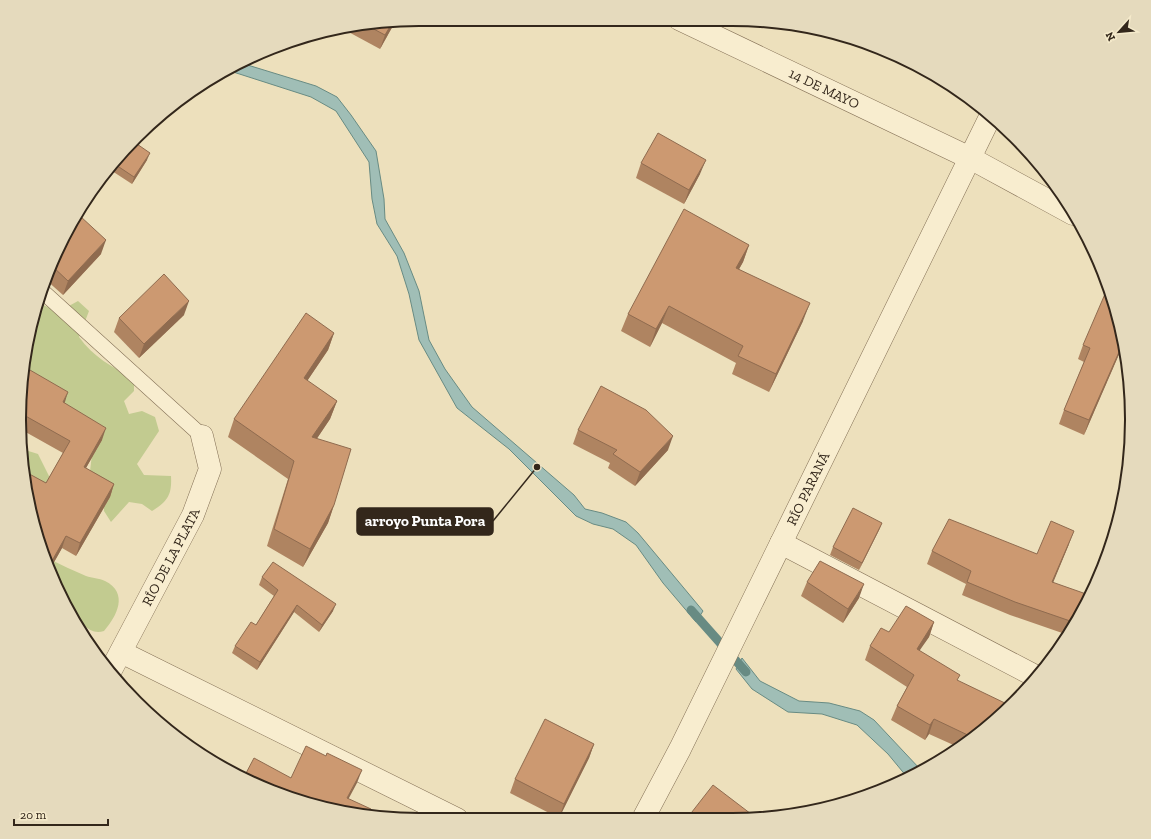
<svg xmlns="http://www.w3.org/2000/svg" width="1151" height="839" viewBox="0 0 1151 839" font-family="'Zilla Slab',serif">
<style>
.green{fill:#c2cb90}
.water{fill:#a0beb6;stroke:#688b83}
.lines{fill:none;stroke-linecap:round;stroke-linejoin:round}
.stream{stroke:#688b83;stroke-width:9}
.lane-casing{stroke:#847056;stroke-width:16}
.street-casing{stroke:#847056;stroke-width:23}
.lane{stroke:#f8edcf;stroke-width:15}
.street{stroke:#f8edcf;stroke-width:22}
.wall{fill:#af8461}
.shaded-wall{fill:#8f6b4f}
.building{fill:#cc9971;stroke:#8f6b4f}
.labels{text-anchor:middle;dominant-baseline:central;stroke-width:3;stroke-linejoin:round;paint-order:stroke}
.street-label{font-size:14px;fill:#33271b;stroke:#f5eacb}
.rim{fill:none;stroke:#33271b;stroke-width:2}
.leader{fill:none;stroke:#33271b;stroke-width:1.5}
.callout-dot{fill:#33271b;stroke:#f5eacb;stroke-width:1.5}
.callout{fill:#33271b;stroke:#33271b;stroke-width:1.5}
.callout-label{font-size:15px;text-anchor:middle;font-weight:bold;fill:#fff}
</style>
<rect width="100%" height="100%" fill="#ede0bc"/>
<g class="green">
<path d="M78,301L89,311L79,337C93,357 112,367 134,378V391L124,401L129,414L142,411L155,417L159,431L137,464L144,475L171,476C172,495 168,501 152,511L142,504L129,502L111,522L104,511L103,499L90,471L93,446L22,371L38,302L53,310L67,307Z"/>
<polygon points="22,449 38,454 50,478 49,493 22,470"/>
<path d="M45,555L49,559C62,565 74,571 86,576C92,578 99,578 105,581C129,593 117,616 104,631C78,640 67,588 56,573L49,572Z"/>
</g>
<g class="water">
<polygon points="241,63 316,86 337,97 351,115 376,151 384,199 385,219 404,253 419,291 429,340 445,369 472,407 574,495 585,509 602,513 626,522 638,533 703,611 696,622 663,583 636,545 613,529 593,524 576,516 509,449 457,408 419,340 409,294 397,256 377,224 372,199 369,162 336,111 311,97 227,70"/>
<polygon points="742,658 760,681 799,701 829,703 860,711 874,720 920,769 907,777 888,754 857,725 822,714 788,712 752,689 736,669"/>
</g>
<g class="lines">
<polyline class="stream" points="691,610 746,672"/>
<g class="lane-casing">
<polyline id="lane" points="41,290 202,436"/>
</g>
<g class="street-casing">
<g id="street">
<path id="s1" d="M679,19L970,158L1073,214"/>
<polyline points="781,543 1037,677"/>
<polyline points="121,652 457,819"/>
<path id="s2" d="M110,672L193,515L210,469L202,436"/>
<path id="s3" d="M644,817L680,749L991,115"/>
</g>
</g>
<use href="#lane" class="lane"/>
<use href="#street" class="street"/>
</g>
<g class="wall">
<polygon points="395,22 380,49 343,29"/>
<polygon points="336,30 333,36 325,32"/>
<polygon points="118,156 147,160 132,184 109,169"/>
<polygon points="641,163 700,174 684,204 636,178"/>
<polygon points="60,243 101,254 63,295 45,279"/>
<polygon points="749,245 743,262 739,269 803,321 769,392 732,374 736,363 662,323 650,347 621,331 628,314"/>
<polygon points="184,315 139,358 114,332 119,318"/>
<polygon points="334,333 328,350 307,381 337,401 330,419 317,438 334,505 328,523 303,567 267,546 288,479 228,437 234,419"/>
<polygon points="1083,345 1123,345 1084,435 1059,424 1064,410 1084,362 1078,359"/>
<polygon points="22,367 64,403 102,440 86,468 114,484 110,497 76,556 62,548 49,571 22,472 46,483 63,453 22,430"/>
<polygon points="578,430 668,450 635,486 608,468 610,463 573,444"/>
<polygon points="882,523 879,530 859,570 830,555 833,547"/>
<polygon points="1069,544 1053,582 1078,620 1068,635 1010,615 962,595 966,584 927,564 932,551 1037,554"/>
<polygon points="262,577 333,611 319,632 294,612 257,670 232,653 235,646 256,625 274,596 259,585"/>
<polygon points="807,582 859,598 843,623 801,596"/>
<polygon points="934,622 929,637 919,650 958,681 975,737 958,747 929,734 925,740 891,720 897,706 907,687 865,660 870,646"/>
<polygon points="594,744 589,758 559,818 510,793 515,779"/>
</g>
<g class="shaded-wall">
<polygon points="395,22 380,49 385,35 392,23"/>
<polygon points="150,153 147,160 132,184 134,177"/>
<polygon points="706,160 700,174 684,204 689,190"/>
<polygon points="106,240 101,254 63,295 68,281"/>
<polygon points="749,245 743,262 730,285 736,268"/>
<polygon points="189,301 184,315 139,358 144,344"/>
<polygon points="810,303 803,321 769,392 776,374"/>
<polygon points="669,306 662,323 650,347 656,329"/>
<polygon points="334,333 328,350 297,396 304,378"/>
<polygon points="1123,343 1123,345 1084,435 1089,420"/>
<polygon points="68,392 64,405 63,402"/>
<polygon points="337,401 330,419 306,455 312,437"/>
<polygon points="106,428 102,440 79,480 84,467"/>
<polygon points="673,436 668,450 635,486 640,472"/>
<polygon points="114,484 110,497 76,556 80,543"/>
<polygon points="334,505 328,523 303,567 310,549"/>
<polygon points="882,523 879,530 859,570 862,563"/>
<polygon points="1074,531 1069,544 1048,595 1052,582"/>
<polygon points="66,536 62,548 49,571 48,568"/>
<polygon points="864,584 859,598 843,623 848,609"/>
<polygon points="336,604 333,611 319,632 322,625"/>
<polygon points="297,605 294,612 257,670 260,662"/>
<polygon points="934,622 929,637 911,663 917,649"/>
<polygon points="934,719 929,734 925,740 930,725"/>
<polygon points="594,744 589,758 559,818 564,804"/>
<polygon points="362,770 357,783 342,811 347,798"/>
</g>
<g class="building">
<polygon points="392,23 385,35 368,26"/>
<polygon points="658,133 706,160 689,190 641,163"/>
<polygon points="134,142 150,153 134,177 113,163 118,156"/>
<polygon points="684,209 749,245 736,268 810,303 776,374 738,356 743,346 669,306 656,329 628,314"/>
<polygon points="80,216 106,240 68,281 51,265 60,243 74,223"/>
<polygon points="164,274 189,301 144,344 119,318"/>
<polygon points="1108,287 1118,316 1123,343 1089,420 1064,410 1090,348 1083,345"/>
<polygon points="306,313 334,333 304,378 337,401 312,437 351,449 334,505 310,549 274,529 294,461 234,419"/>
<polygon points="23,366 68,392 63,402 106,428 84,467 114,484 80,543 66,536 48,568 22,470 46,483 70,441 22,414"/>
<polygon points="601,386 646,410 673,436 640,472 613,454 617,450 578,430"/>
<polygon points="853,508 882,523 862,563 833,547"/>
<polygon points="949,519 1037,554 1051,521 1074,531 1052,582 1089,595 1078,620 1076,623 1015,602 967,582 971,571 932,551"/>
<polygon points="820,561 864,584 848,609 807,582"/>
<polygon points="273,562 336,604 322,625 297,605 260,662 235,646 251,622 256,625 278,590 262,577"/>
<polygon points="906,606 934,622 917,649 960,675 957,680 1009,705 974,738 934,719 930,725 897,706 914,675 870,646 881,628 889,632"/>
<polygon points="545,719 594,744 564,804 515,779"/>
<polygon points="306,746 326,756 327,753 362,770 347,798 371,809 370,812 377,816 316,806 244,777 254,758 291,778"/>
<polygon points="713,785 755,817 688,817"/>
</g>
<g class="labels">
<g class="street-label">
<text stroke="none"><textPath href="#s1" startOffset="161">14 DE MAYO</textPath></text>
<text stroke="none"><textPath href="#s3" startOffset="367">RÍO PARANÁ</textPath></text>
<text stroke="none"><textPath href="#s2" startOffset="130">RÍO DE LA PLATA</textPath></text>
</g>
</g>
<path d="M0 0H1151V839H0ZM419 26H732A393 393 0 0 1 1125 419V420A393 393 0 0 1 732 813H419A393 393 0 0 1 26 420V419A393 393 0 0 1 419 26Z" fill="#e5dabd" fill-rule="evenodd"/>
<path class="rim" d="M419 26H732A393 393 0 0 1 1125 419V420A393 393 0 0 1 732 813H419A393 393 0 0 1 26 420V419A393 393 0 0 1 419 26Z"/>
<path class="leader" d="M537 467L493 521"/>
<circle class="callout-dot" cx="537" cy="467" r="4"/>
<rect class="callout" x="357" y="508" width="136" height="27" rx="4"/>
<g class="callout-label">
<text x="425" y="526">arroyo Punta Pora</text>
</g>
<g transform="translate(1119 32) rotate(243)" stroke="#f5eacb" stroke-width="3" paint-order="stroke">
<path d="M0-3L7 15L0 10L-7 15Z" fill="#33271b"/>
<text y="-6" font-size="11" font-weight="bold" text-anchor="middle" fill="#33271b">N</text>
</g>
<path d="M14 819v6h94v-6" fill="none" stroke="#33271b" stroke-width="2"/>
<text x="20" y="819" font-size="12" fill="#33271b" stroke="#f5eacb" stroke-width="3" paint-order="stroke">20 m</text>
</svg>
